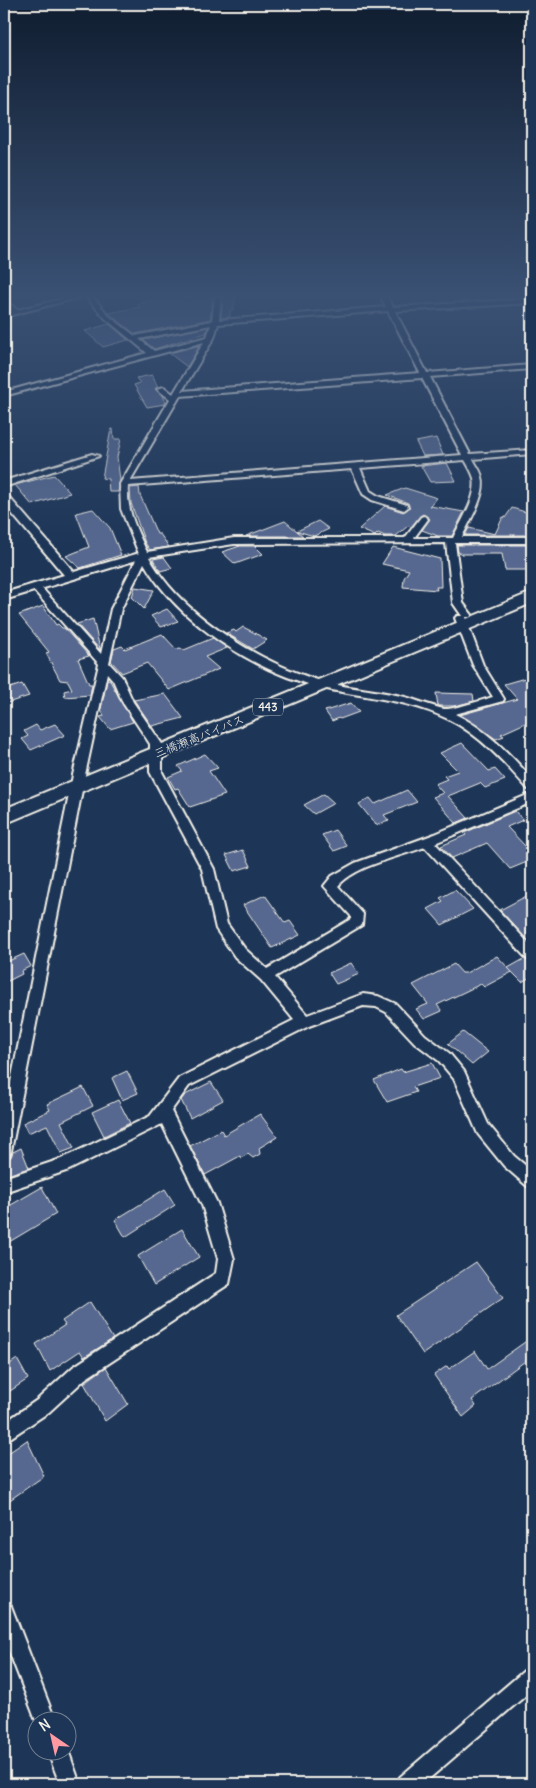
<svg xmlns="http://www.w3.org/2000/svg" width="536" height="1788" viewBox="0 0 536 1788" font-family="Delius,'Klee One',sans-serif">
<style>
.building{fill:#56678f;stroke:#f4f1e8}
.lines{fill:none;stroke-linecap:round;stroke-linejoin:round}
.minor-casing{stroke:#f4f1e8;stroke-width:4}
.tertiary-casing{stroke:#f4f1e8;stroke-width:4}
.trunk-casing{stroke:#f4f1e8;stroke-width:4}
.minor{fill:#1d3557;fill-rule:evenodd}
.tertiary{fill:#1d3557;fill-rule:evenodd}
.trunk{fill:#1d3557;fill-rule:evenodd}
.labels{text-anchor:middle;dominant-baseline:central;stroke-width:4;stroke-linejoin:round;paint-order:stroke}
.shield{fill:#1d3557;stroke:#b4b9bc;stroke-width:1}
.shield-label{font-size:11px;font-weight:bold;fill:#f4f1e8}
.street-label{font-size:12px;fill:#f4f1e8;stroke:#1d3557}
</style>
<rect width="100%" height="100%" fill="#1d3557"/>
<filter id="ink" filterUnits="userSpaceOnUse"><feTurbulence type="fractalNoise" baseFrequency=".02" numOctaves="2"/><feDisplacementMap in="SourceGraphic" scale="10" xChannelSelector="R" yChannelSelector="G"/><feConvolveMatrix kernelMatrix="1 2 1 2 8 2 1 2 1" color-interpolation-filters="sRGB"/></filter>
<g filter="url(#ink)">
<g class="building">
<polygon points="167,297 213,297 210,319 135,334 109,313 140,307 137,304"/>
<polygon points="223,297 236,297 233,310 230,310 230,317 221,318"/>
<polygon points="109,324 128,340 103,347 85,331"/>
<polygon points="208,327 206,333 154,349 143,340"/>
<polygon points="197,346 199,347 187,367 169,353"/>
<polygon points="152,375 158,387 155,389 163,396 166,402 165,404 147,407 134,385 140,383 136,378"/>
<polygon points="111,429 113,429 114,439 121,439 117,457 120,480 118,492 109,492 108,479 102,478"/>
<polygon points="436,438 443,455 423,456 416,442"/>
<polygon points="447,463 456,481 430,482 421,466"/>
<polygon points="54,475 70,493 32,505 15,485"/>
<polygon points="139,487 140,495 157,534 160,534 169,547 150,550 145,543 131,503 130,488"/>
<polygon points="405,488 437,498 430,506 464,512 452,536 438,536 422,530 430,519 423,514 420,516 411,527 408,526 396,536 385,536 378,533 375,536 359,529 385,506 403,512 409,508 408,503 387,495"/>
<polygon points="512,508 532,514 532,535 465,535 469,528 495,534 503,517 505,518"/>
<polygon points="93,509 110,528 121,555 80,568 66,556 89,547 76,513"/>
<polygon points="285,521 297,531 318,521 329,529 314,536 297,531 303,536 246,536"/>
<polygon points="457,545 532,545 532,570 505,570 502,554 462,554 458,552"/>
<polygon points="240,546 255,546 263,554 235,564 222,552"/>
<polygon points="393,547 440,559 441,587 436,587 437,590 403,587 404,578 409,570 382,564"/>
<polygon points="164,557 172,568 160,571 153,559"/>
<polygon points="135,587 154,590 144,609 132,597"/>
<polygon points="43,606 56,625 58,624 62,628 64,628 89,656 78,659 89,684 92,684 90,695 65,697 64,691 72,689 68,681 60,680 46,653 49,652 19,615"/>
<polygon points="167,609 178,621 161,627 151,616"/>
<polygon points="93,619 100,649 100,650 77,624"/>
<polygon points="243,627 253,632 267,640 253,649 226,633 234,630 236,632"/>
<polygon points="162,634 176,649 180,648 184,650 213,638 227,648 205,657 219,669 169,690 147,663 122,673 111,661 114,649 122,646 125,649"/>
<polygon points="532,676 532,720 501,734 504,736 496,739 460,715 517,699 504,684"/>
<polygon points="109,679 133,722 110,729 100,717 104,716 101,709 107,680"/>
<polygon points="22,684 29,696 4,704 4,690"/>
<polygon points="436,693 473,694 474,701 454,706 438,706"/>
<polygon points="165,694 183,718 152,726 134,700"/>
<polygon points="351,703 359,712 340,719 339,718 332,721 325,711"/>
<polygon points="55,724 65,735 31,750 22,739 28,736 24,731 36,725 40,730"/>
<polygon points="462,743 489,771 495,769 505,780 485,788 480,783 448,796 468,818 456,823 433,797 443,793 435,784 447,779 444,776 458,771 440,753"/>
<polygon points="205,754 218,768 209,771 225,795 190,807 178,788 175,789 168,777 182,771 178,766"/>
<polygon points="407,790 417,802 384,815 389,821 376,825 359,804 370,798 375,804"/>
<polygon points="324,794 334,803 314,814 304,805"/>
<polygon points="515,811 523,820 507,827 526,847 532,845 532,860 510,869 487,843 452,858 441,846 466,835 464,833"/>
<polygon points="335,830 347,846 334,851 322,835"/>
<polygon points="243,850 251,866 234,871 226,855"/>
<polygon points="455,890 473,909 442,925 428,909 443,901 440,898"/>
<polygon points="532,893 532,945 500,910"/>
<polygon points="265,895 285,923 290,921 300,935 272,948 243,905"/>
<polygon points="24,954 31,966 21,971 22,974 4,983 4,963"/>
<polygon points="497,956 512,972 484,987 481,984 437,1005 442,1011 424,1019 416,1009 428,1004 413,985 454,964 462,973 466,973"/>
<polygon points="524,959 532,962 532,976 522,982 508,968"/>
<polygon points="351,963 359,974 336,984 329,973"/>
<polygon points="463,1032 488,1052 472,1065 448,1044"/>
<polygon points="432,1063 440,1078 413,1087 416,1092 387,1102 374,1080 401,1069 403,1072"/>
<polygon points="127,1071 138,1093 122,1100 112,1078"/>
<polygon points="211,1082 223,1100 190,1118 181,1100 185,1095"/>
<polygon points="83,1087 93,1106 61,1122 74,1148 61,1153 47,1125 28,1133 23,1123 50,1110 47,1104"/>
<polygon points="118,1100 130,1123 104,1136 92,1112"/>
<polygon points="260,1114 277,1137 259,1148 260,1154 253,1158 248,1154 241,1158 240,1156 205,1175 190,1146 221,1130 224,1135"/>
<polygon points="21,1148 29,1168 4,1176 7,1159 11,1157 13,1152"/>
<polygon points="42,1187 56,1214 4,1245 4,1209"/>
<polygon points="165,1189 175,1205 125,1237 115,1220"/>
<polygon points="182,1229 199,1257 154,1285 138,1256"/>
<polygon points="476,1262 503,1298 423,1354 396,1315"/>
<polygon points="90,1302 113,1339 84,1357 80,1351 50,1371 36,1344 65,1325 62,1321"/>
<polygon points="532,1337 532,1356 472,1400 476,1406 463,1417 434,1375 447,1366 449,1369 475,1351 487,1369"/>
<polygon points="17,1359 28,1379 4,1395 4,1368"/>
<polygon points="106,1367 128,1404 105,1421 84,1383"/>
<polygon points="27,1440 44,1476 4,1504 4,1456"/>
</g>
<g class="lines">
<g class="minor-casing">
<g id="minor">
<polygon points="70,297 81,297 4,317 4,313 11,311 4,304 4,299 17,310"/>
<path d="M86,297H93L110,317L135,336L212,321L215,297H221L219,320L386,307L381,297H387L393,307L532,299V303L395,311L427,373L532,365V369L430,377L470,454L532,450V454L473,459C476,465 481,471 482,477C487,494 469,522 462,537H532V543H455L463,603L472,615L470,617H465L483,665L504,699L503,701L455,714C486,729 510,754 532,779V790L528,789C505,763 480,735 448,719C410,700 368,698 327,689C259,674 180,625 144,563L121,609L109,663L122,677L133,702L162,744V772L214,869L227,924L245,949L267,969L351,919V916L324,886L332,876L355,863L435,834L532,793V802L435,843L532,947V960L527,959L425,847C399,857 356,865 338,886L363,914L362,925L275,977L307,1015L363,994L378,996L396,1004L425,1035L449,1053L464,1071L488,1124L514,1156L532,1171V1188L527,1186L504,1166L478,1134L454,1079L439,1061L415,1043L386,1012L376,1007L363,1006L309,1026L189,1086L171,1111L217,1203L234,1259L229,1284L85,1379L49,1412L4,1442V1423L37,1400L73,1367L216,1273L218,1259L202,1205L162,1124L69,1170L4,1192V1178L61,1159L150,1116L179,1078L294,1020L261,980L235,957L216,929L202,869L150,772V744L123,703L113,680L107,673L85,775L11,1151L9,1156L4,1158V1116L73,775L99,664L31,587L33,585H39L101,654L111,609L139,554L121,509L120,484L170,399L157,389L164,387L173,394L204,342L4,396V392L147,353L106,319ZM388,311L420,373L182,391L214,338L218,324ZM211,325L207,337L154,351L139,339ZM422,378L462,455L130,481L180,396ZM465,460C468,465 472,472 474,478C478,497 461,521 453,538H414L428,519L424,516L421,517L405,538H234L147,552C137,531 126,510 128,486L352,469L363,494L372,500L404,510L408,507L407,505L378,496L370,491L360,468ZM446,543L453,603L462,616H457L455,618L473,665L493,697C483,700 452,710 444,709C433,707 414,699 401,696C371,689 340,688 311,678C253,658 178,612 149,557L234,544Z"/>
<polygon points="92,454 99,456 4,487 4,481"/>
<polygon points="4,1603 11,1606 55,1720 38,1720 38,1726 4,1638"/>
<polygon points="532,1667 532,1690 423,1784 397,1784 400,1777 525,1670"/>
<polygon points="47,1750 68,1750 80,1784 60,1784"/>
</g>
</g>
<g class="tertiary-casing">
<polygon id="tertiary" points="4,495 8,496 74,572 143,552 149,555 147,557 4,600 4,593 64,575 4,504"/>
</g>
<g class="trunk-casing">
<polygon id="trunk" points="532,592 532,603 4,824 4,809"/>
</g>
<use href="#minor" class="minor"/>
<use href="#tertiary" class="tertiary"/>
<use href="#trunk" class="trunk"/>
</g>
</g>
<linearGradient id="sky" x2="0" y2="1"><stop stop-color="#101d30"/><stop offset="0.54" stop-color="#3a5174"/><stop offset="1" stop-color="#3a5174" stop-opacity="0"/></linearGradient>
<rect width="536" height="547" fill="url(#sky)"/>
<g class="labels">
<rect class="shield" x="253" y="698.5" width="30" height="17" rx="4"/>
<g class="shield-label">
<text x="268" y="707">443</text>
</g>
<g class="street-label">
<text transform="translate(199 736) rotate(-22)">三橋瀬高バイパス</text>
</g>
</g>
<rect width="536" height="1788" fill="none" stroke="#1d3557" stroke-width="20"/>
<rect x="10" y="10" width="516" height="1768" fill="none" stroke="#f4f1e8" stroke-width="2" filter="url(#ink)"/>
<g transform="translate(52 1736) rotate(326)"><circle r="24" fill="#1d3557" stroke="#738091"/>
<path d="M0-4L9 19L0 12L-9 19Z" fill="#ff9aa2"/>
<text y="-8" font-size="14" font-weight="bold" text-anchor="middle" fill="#f4f1e8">N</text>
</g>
</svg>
